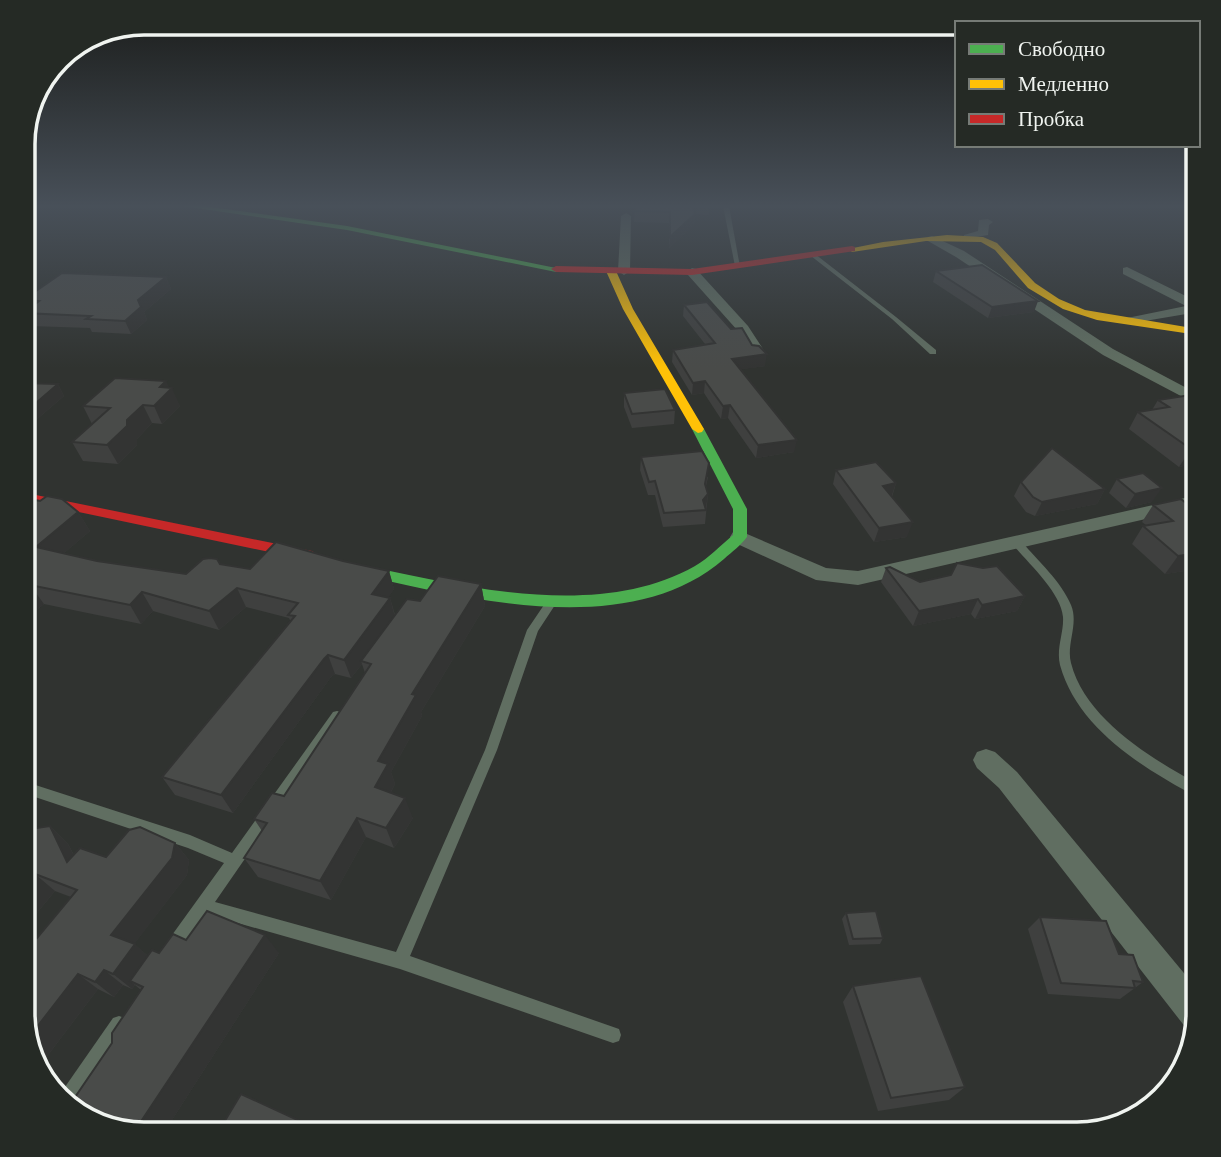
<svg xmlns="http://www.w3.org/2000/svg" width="1221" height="1157" viewBox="0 0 1221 1157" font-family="'Libre Baskerville',serif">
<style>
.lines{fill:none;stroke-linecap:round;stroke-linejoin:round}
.lane{fill:#606e61;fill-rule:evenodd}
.street{fill:#606e61;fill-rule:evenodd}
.fast{fill:#4caf50;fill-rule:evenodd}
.slow{fill:#ffc107;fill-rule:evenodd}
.jam{fill:#c62828;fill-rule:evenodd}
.wall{fill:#3f403f}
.shaded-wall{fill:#333433}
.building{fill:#494b49;stroke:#333433;stroke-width:2}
.rim{fill:none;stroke:#f0f4f0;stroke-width:3.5}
</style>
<rect width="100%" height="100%" fill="#303330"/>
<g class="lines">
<g class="lane">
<polygon points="723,206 729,206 740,267 735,266"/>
<polygon points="811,254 815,254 896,317 936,350 936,354 930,354 892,319 811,256"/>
<path d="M1018,541L1022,542C1038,561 1061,581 1071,605C1079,624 1066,644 1071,663C1085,718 1149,757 1196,783L1198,787L1196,791L1191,793L1186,791C1135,763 1076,724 1060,665C1056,648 1064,633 1063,617C1061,593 1029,564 1014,546L1013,544Z"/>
<polygon points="552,598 557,602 538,631 497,750 410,956 619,1029 621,1035 619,1041 613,1043 400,969 206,914 179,954 173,956 167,954 165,948 167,942 224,863 188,848 23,793 23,781 190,835 232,853 333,712 337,711 341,712 343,716 341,720 215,902 396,952 485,750 527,630 548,599"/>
<polygon points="119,1016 125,1018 127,1024 125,1030 71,1108 58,1099 58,1097 113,1018"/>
</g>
<g class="street">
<polygon points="626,213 631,216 630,271 624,275 618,271 621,216"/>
<polygon points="988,219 993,222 989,225 988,235 964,239 964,235 978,231 979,220"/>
<polygon points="932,236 964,251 1113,349 1198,394 1198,405 1103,355 956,257 928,241 928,237"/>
<polygon points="1127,267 1198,302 1198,312 1127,324 1127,318 1186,306 1123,274 1123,268"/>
<polygon points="692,268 696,269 748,326 765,352 763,355 753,355 738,331 688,275 686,272"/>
<polygon points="1198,495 1198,507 858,585 816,580 733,542 730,537 733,532 740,531 826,568 858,571"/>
<polygon points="986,749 995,752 1017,772 1198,990 1195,1031 1186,1028 999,788 977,768 973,760 977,752"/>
</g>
<g class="fast">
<polygon points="182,206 203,206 347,226 561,269 556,272 347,230"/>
<path d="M698,425L704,429L747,509V537C741,545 732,552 724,559C628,642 464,598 353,573L345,568L353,563C457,585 596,622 695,566C709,558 721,545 733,535V509L692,429Z"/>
</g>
<g class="slow">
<polygon points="947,235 983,237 997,243 1035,283 1059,299 1085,310 1198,329 1198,335 1097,320 1063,309 1028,288 995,250 981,242 926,241 852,252 848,249 883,242"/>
<polygon points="611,268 616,271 633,309 704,429 702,432 698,433 692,429 623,309 606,271"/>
</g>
<g class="jam">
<polygon points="852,246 855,247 855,251 692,275 556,272 551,269 556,266 692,269"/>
<polygon points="31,494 312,551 320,556 312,561 31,502 23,504 23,496"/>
</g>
</g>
<g class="wall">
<polygon points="635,206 709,206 709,215 695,214 694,225 669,248 669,223 634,222"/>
<polygon points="936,271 1034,312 988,318 933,282"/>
<polygon points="166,277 171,289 144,312 147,320 131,334 92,332 90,328 30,326 23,313 28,310 23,300"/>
<polygon points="684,305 731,329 765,366 741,369 794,452 756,458 728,418 721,419 704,393 692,395 672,362 673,350 705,344 683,316"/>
<polygon points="23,383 58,384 64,396 36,420 30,420 23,425"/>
<polygon points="169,387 180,406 162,424 152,423 137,439 137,445 118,464 83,461 72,442 92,424 83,406"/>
<polygon points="624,393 675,410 674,424 632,428 624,407"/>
<polygon points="1198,394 1198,463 1179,467 1129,429 1138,412 1152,410 1158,400"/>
<polygon points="641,457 708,477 706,486 708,494 705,524 663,527 655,495 648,495 640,470"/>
<polygon points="836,470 896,483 892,497 907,537 874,542 833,484"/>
<polygon points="1117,479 1152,502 1126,508 1109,493"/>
<polygon points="1021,482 1105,489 1097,504 1035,516 1026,512 1014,496"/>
<polygon points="23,505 78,512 90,531 64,553 97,561 186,574 220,564 250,569 343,561 389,571 394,589 388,597 390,598 395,615 420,601 481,584 485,606 421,712 422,716 391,772 395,784 391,792 413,818 394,848 366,837 331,900 258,877 244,858 262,831 254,819 284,796 365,673 362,664 351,678 335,674 331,677 233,813 175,795 162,777 291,622 289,618 246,607 219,630 153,611 141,624 44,604 34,612 23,610"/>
<polygon points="1153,505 1198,513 1198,569 1165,574 1132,544 1143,526 1146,525 1142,522"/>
<polygon points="886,568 920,582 1025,596 1017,611 975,619 971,614 913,626 881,582"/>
<polygon points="50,826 68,844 74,855 106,857 175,843 189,860 187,875 134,944 148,956 159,953 186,940 279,953 163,1134 144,1134 112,1043 141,990 135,985 132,989 123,985 114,997 98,989 42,1063 37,938 71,897 55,891 27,925 23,923 23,830"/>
<polygon points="846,913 883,938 880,944 849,945 842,919"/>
<polygon points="1040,917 1119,954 1143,982 1120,999 1048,994 1028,929"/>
<polygon points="853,986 965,1087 949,1100 878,1111 843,1002"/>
</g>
<g class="shaded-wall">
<polygon points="23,206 39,206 23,214"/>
<polygon points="695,214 694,225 669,248 670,237"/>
<polygon points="166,277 171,289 144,312 147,320 131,334 125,321 138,300"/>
<polygon points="1038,301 1034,312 988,318 992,307"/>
<polygon points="767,354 765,366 731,371 732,359"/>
<polygon points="166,381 170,389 172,388 180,406 162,424 154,406 160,387"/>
<polygon points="705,381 704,393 692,395 693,383"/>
<polygon points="58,384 64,396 36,420 29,409"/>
<polygon points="143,405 152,423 137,439 137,445 118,464 107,445 127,420"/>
<polygon points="730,405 728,418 721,419 723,406"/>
<polygon points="23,409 30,420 23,425"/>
<polygon points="797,440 794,452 756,458 758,445"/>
<polygon points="1198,448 1198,463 1179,467 1191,449"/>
<polygon points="896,483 891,498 883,486"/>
<polygon points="1162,488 1152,502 1126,508 1135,494"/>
<polygon points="1105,489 1097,504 1035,516 1042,502"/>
<polygon points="708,494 706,508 704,510 703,500"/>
<polygon points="78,512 90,531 49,566 36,547"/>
<polygon points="913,522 907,537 874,542 879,528"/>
<polygon points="1198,553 1198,569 1165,574 1178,556"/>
<polygon points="389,571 394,589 378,613 372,594"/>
<polygon points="481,584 485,606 421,712 422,716 391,772 395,784 383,807 375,787 378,761 412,694"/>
<polygon points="30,585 44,604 34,612 23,598 23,591"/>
<polygon points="237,588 246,607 219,630 209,611"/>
<polygon points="142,592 153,611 141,624 130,605"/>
<polygon points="1025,596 1017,611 975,619 982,605"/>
<polygon points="390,598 395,617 361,661 362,664 351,678 344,660"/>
<polygon points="978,599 971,614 913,626 919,611"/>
<polygon points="328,655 335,674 331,677 233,813 221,795 324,659"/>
<polygon points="405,798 413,818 394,848 386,828"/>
<polygon points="357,818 366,837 331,900 320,881"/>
<polygon points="50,826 68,844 86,879 67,862"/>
<polygon points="175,843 189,860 187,875 129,951 111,935"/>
<polygon points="35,874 55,891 27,925 23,921 23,888"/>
<polygon points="265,935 279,953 163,1134 144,1134 134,1132"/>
<polygon points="135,944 152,960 130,981 135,985 132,989 113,974"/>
<polygon points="104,970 123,985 114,997 95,982"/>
<polygon points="78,974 98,989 42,1063 30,1036"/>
</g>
<g class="building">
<polygon points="635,206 694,206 695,214 670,237 670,212 635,211"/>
<polygon points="982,265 1038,301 992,307 936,271"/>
<polygon points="62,273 166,277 138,300 141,307 125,321 86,319 91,316 23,313 39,301 23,300"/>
<polygon points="707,302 731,329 742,328 752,345 759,346 767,354 732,359 797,440 758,445 730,405 723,406 705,381 693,383 673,350 715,343 684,305"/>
<polygon points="115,378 166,381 160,387 172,388 154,406 143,405 127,420 127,426 107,445 72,442 110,408 83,406"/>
<polygon points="23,383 58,384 29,409 23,409"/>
<polygon points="665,389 675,410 632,414 624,393"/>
<polygon points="1197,394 1198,394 1198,448 1191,449 1138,412 1169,407 1158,400"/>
<polygon points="1052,448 1105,489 1042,502 1033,497 1021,482"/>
<polygon points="702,451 709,463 705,484 708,494 703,500 706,510 664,513 655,481 649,482 641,457"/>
<polygon points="876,462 896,483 883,486 913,522 879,528 836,470"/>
<polygon points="1143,473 1162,488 1135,494 1117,479"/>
<polygon points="47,496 62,499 78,512 36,547 97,561 186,574 203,559 210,558 217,559 220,564 250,569 276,542 343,561 389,571 372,594 390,598 344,660 328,655 324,659 221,795 162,777 295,616 288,615 298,603 237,588 209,611 142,592 130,605 30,585 23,591 23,505 31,499 40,501"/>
<polygon points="1181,499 1198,513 1198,553 1178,556 1143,526 1173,521 1153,505"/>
<polygon points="957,563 983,568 997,566 1025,596 982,605 978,599 919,611 886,568 890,567 920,582 951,575"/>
<polygon points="438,576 481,584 412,694 416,695 378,761 388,764 375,787 405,798 386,828 357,818 320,881 244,858 267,823 254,819 272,793 284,796 371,664 361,661 407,599 420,601"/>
<polygon points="50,826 67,862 80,848 106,857 129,830 140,827 175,843 172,858 111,935 135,944 113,974 104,970 95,982 78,974 30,1036 23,1021 23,932 37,938 77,890 35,874 23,888 23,830"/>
<polygon points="207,911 265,935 134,1132 97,1125 69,1106 112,1043 112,1033 143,987 130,981 152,950 159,953 173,934 186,940"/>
<polygon points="876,911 883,938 853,939 846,913"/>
<polygon points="1040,917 1106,921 1119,954 1133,955 1143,982 1133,981 1135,988 1061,983"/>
<polygon points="921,976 965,1087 891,1098 853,986"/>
<polygon points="241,1094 328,1134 217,1134"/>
</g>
<linearGradient id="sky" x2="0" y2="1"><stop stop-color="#1a1c1a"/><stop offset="0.56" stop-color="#485059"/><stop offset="1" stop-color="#485059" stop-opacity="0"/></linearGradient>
<rect width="1221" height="368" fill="url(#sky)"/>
<path d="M0 0H1221V1157H0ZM144 35H1077A109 109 0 0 1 1186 144V1013A109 109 0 0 1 1077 1122H144A109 109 0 0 1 35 1013V144A109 109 0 0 1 144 35Z" fill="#252a25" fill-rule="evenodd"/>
<path class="rim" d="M144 35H1077A109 109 0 0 1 1186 144V1013A109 109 0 0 1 1077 1122H144A109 109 0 0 1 35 1013V144A109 109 0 0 1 144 35Z"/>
<rect x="955" y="21" width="245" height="126" fill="#252a25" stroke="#767b76" stroke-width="2"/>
<rect x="969" y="44" width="35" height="10" fill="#4caf50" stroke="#767b76" stroke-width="2"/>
<text x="1018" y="56" font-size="21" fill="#f0f4f0">Свободно</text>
<rect x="969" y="79" width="35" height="10" fill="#ffc107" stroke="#767b76" stroke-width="2"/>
<text x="1018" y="91" font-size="21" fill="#f0f4f0">Медленно</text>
<rect x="969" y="114" width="35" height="10" fill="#c62828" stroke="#767b76" stroke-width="2"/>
<text x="1018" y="126" font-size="21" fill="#f0f4f0">Пробка</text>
</svg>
